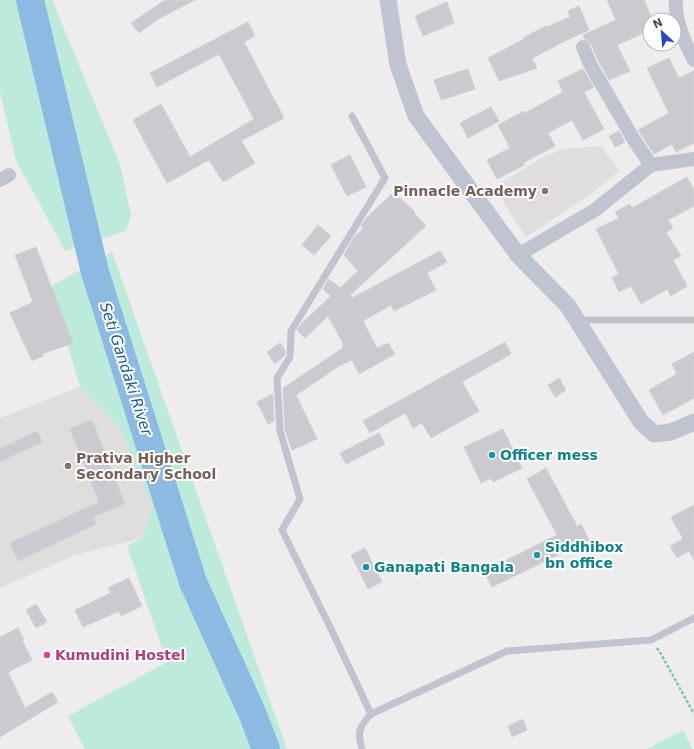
<svg xmlns="http://www.w3.org/2000/svg" width="694" height="749" viewBox="0 0 694 749" font-family="'DejaVu Sans',sans-serif">
<style>
.education{fill:#dfdedd}
.green{fill:#bdeada}
.lines{fill:none;stroke-linecap:round;stroke-linejoin:round}
.river{stroke:#8dbae3;stroke-width:28}
.building{fill:#cacad0;stroke:#d0d0d7}
.path{stroke:#78c4b3;stroke-width:2.5;stroke-dasharray:3 2;stroke-linecap:butt}
.service{stroke:#c0c4d0;stroke-width:7}
.minor{stroke:#c0c4d0;stroke-width:14}
.tertiary{stroke:#c0c4d0;stroke-width:17}
.education-dot{fill:#8d6e63;stroke:#fff;stroke-width:1.5}
.culture-dot{fill:#0f9aa8;stroke:#fff;stroke-width:1.5}
.hotel-dot{fill:#d1479c;stroke:#fff;stroke-width:1.5}
.labels{text-anchor:middle;dominant-baseline:central;stroke-width:4;stroke-linejoin:round;paint-order:stroke}
.education-label{font-size:14px;font-weight:bold;fill:#785e54;stroke:#fff;text-anchor:end}
.culture-label{font-size:14px;font-weight:bold;fill:#0d838f;stroke:#fff;text-anchor:start}
.hotel-label{font-size:14px;font-weight:bold;fill:#b23c85;stroke:#fff;text-anchor:start}
.water-label{font-size:15px;font-style:italic;fill:#185b98;stroke:#fff}
</style>
<rect width="100%" height="100%" fill="#eeecec"/>
<g class="education">
<polygon points="601,146 620,171 589,195 526,237 494,187 545,156 564,149"/>
<polygon points="80,387 119,427 152,506 143,538 75,555 0,588 0,418"/>
</g>
<g class="green">
<polygon points="0,0 52,0 120,164 131,215 126,231 65,251 16,160 0,92"/>
<polygon points="112,252 287,749 85,749 68,716 167,662 127,546 143,538 152,506 119,427 80,387 50,287"/>
<polygon points="683,730 692,749 647,749"/>
</g>
<g class="lines">
<polyline class="river" points="30,0 95,272 193,582 253,715 266,749"/>
</g>
<g class="building">
<polygon points="165,0 195,0 160,18 139,33 131,23"/>
<polygon points="607,0 644,0 650,14 650,30 617,45 630,71 609,80 598,60 591,44 585,39 583,35 616,20"/>
<polygon points="447,2 454,23 423,36 415,16"/>
<polygon points="579,6 589,30 556,45 556,46 532,58 537,68 499,81 488,58 524,39 523,38 546,26 547,27 570,17 568,11"/>
<polygon points="248,22 255,36 244,42 284,118 241,141 255,163 223,182 209,160 167,183 133,120 161,104 190,157 254,119 219,54 157,87 150,73"/>
<polygon points="669,58 679,78 694,71 694,143 676,152 672,144 654,154 638,130 669,113 647,68"/>
<polygon points="468,69 475,89 441,100 434,80"/>
<polygon points="583,69 594,87 584,92 604,129 583,140 572,120 548,133 555,146 523,163 524,165 497,179 487,160 510,148 498,125 524,111 525,113 563,92 558,81"/>
<polygon points="491,107 499,121 468,138 460,123"/>
<polygon points="619,131 625,142 615,147 609,136"/>
<polygon points="350,155 366,187 347,196 331,165"/>
<polygon points="687,177 694,190 694,206 668,220 673,228 666,232 681,256 673,260 687,286 671,296 667,289 641,304 631,286 619,292 612,277 619,274 596,229 619,218 615,212 630,204 632,208"/>
<polygon points="394,192 415,212 414,213 426,226 350,295 352,298 440,251 447,262 427,273 436,290 394,311 391,305 363,321 377,348 388,343 395,354 359,374 352,360 339,366 296,395 317,439 292,450 285,430 283,388 343,348 342,346 344,345 328,316 305,338 297,330 302,323 331,296 323,289 329,279 340,288 358,271 344,255 354,237 363,229 361,226 367,217"/>
<polygon points="318,225 331,236 314,255 302,245"/>
<polygon points="36,247 73,343 42,354 43,356 32,361 10,313 33,302 15,255"/>
<polygon points="505,342 511,354 462,382 479,411 431,438 422,423 413,428 405,413 370,433 363,421"/>
<polygon points="280,343 285,350 285,355 275,364 267,352"/>
<polygon points="694,352 694,398 663,415 649,390 677,374 672,364"/>
<polygon points="559,378 566,390 555,397 548,385"/>
<polygon points="273,394 274,421 268,424 257,402"/>
<polygon points="92,420 125,504 93,517 96,524 18,561 10,543 99,502 70,429"/>
<polygon points="503,429 522,468 493,482 491,478 481,483 464,447"/>
<polygon points="37,431 42,442 0,462 0,449"/>
<polygon points="379,433 385,444 346,464 340,453"/>
<polygon points="546,468 577,526 581,524 589,540 492,587 484,571 557,535 527,479"/>
<polygon points="694,505 694,560 689,551 677,558 670,546 683,539 671,517"/>
<polygon points="365,548 382,582 368,589 351,555"/>
<polygon points="129,578 142,606 121,616 119,611 83,627 75,610 111,593 108,588"/>
<polygon points="36,604 47,622 36,628 26,610"/>
<polygon points="18,628 24,639 22,640 32,660 8,672 25,708 52,692 58,702 0,737 0,637"/>
<polygon points="523,719 527,730 512,737 508,726"/>
</g>
<g class="lines">
<polyline class="path" points="657,648 661,654 694,714"/>
<g class="service">
<polyline points="352,116 385,178 291,331 290,357 277,378 280,431 300,499 282,530 331,629 371,714 507,651 651,640 694,618"/>
<polyline points="577,320 694,320"/>
<path d="M362,749C357,732 359,727 371,714"/>
</g>
<g class="minor">
<path d="M676,0C674,18 685,44 694,60"/>
<polyline points="583,47 590,64 634,140 651,165"/>
<polyline points="0,180 9,175"/>
<polyline points="518,255 595,210 651,165 694,159"/>
</g>
<polyline class="tertiary" points="388,0 398,65 416,116 518,255 568,306 641,422 654,434 671,432 694,422"/>
</g>
<g class="education-dot">
<circle cx="545" cy="191" r="4"/>
<circle cx="68" cy="466" r="4"/>
</g>
<g class="culture-dot">
<circle cx="492" cy="455" r="4"/>
<circle cx="537" cy="555" r="4"/>
<circle cx="366" cy="567" r="4"/>
</g>
<circle class="hotel-dot" cx="47" cy="655" r="4"/>
<g class="labels">
<g class="education-label">
<text x="537" y="191">Pinnacle Academy</text>
<text x="76" y="458" text-anchor="start">Prativa Higher<tspan x="76" dy="16">Secondary School</tspan></text>
</g>
<g class="culture-label">
<text x="500" y="455">Officer mess</text>
<text x="545" y="547">Siddhibox<tspan x="545" dy="16">bn office</tspan></text>
<text x="374" y="567">Ganapati Bangala</text>
</g>
<g class="hotel-label">
<text x="55" y="655">Kumudini Hostel</text>
</g>
<g class="water-label">
<text transform="translate(126 369) rotate(72)">Seti Gandaki River</text>
</g>
</g>
<g transform="translate(662 32) rotate(334)"><circle r="19" fill="#ffffff" stroke="#b5b7bc"/>
<path d="M0-3L7 15L0 10L-7 15Z" fill="#2844cc"/>
<text y="-6" font-size="11" font-weight="bold" text-anchor="middle" fill="#464a57">N</text>
</g>
</svg>
